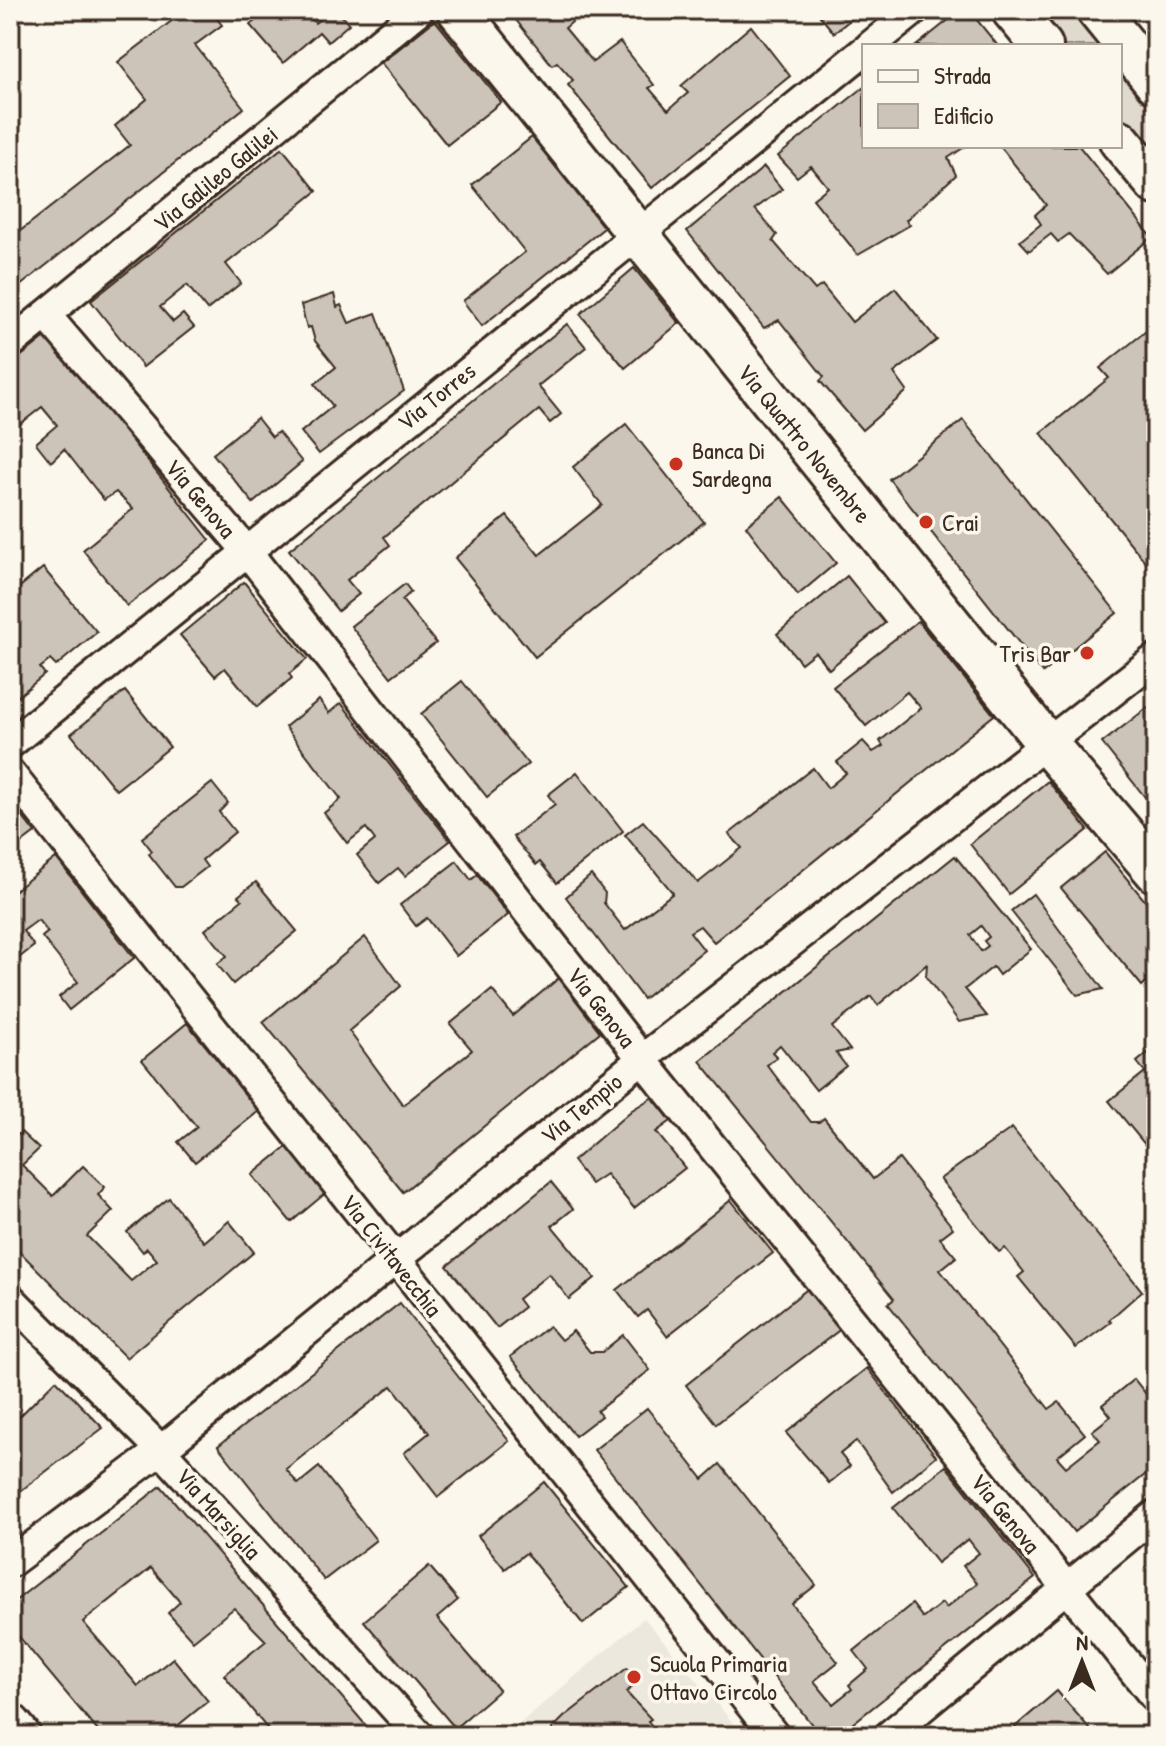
<svg xmlns="http://www.w3.org/2000/svg" width="1166" height="1746" viewBox="0 0 1166 1746" font-family="'Patrick Hand',sans-serif">
<style>
.built{fill:#ede8dd}
.green{fill:#dfd9ce;stroke:#8d8276;stroke-width:2}
.building{fill:#ccc4b9;stroke:#3b2a1e;stroke-width:2;fill-rule:evenodd}
.lines{fill:none;stroke-linecap:round;stroke-linejoin:round}
.street-casing{stroke:#3b2a1e;stroke-width:34}
.secondary-casing{stroke:#3b2a1e;stroke-width:46}
.street{stroke:#fbf7ec;stroke-width:28}
.secondary{stroke:#fbf7ec;stroke-width:40}
.poi-dot{fill:#c8321e;stroke:#fbf7ec;stroke-width:3}
.labels{text-anchor:middle;dominant-baseline:central;stroke-width:7;stroke-linejoin:round;paint-order:stroke}
.street-label{font-size:24px;fill:#3b2a1e;stroke:#fbf7ec}
.poi-label{font-size:24px;fill:#3b2a1e;stroke:#fbf7ec;text-anchor:start}
</style>
<rect width="100%" height="100%" fill="#fbf7ec"/>
<filter id="ink" filterUnits="userSpaceOnUse"><feTurbulence type="fractalNoise" baseFrequency=".0125" numOctaves="2"/><feDisplacementMap in="SourceGraphic" scale="16" xChannelSelector="R" yChannelSelector="G"/><feConvolveMatrix kernelMatrix="1 2 1 2 8 2 1 2 1" color-interpolation-filters="sRGB"/></filter>
<g filter="url(#ink)">
<polygon class="built" points="644,1618 744,1736 505,1736"/>
<g class="green">
<polygon points="1061,10 1082,10 1111,46 1062,46 1044,23"/>
<polygon points="1120,58 1156,104 1156,166 1120,120"/>
</g>
<g class="building">
<polygon points="186,10 210,10 222,25 195,45 244,108 10,294 10,239 130,145 115,126 147,99 118,62"/>
<polygon points="268,10 303,10 315,23 331,10 337,10 349,24 328,42 319,32 283,63 250,25"/>
<polygon points="508,10 586,10 565,28 593,62 620,42 654,85 649,88 668,110 688,93 681,86 751,26 790,76 652,188 568,85 573,80 557,62 552,65"/>
<polygon points="815,10 862,10 834,33"/>
<polygon points="961,10 969,10 998,46 916,46"/>
<polygon points="435,20 501,102 447,145 381,63"/>
<polygon points="864,87 864,146 966,146 948,158 956,175 906,220 910,225 858,255 813,199 828,187 811,166 797,177 778,156"/>
<polygon points="532,137 604,228 482,326 463,301 525,252 472,185"/>
<polygon points="1000,146 1079,146 1152,237 1107,274 1069,234 1058,242 1051,234 1029,251 1020,241 1041,224 1035,215 1046,205"/>
<polygon points="282,148 317,191 226,264 241,283 207,310 187,285 160,307 173,322 183,314 194,327 143,367 91,301"/>
<polygon points="764,167 782,189 755,209 777,235 773,241 815,290 822,285 852,322 895,288 937,340 894,373 907,391 862,430 820,381 824,377 779,320 764,328 687,231"/>
<polygon points="634,268 679,323 625,368 580,314"/>
<polygon points="334,294 337,307 341,305 349,323 376,313 404,391 319,454 301,432 333,406 315,384 336,367 315,341 311,327 307,328 301,305"/>
<polygon points="1156,323 1156,559 1148,565 1041,433 1109,378 1100,368"/>
<polygon points="567,324 586,347 538,386 561,414 550,423 539,410 384,537 390,545 347,580 359,594 338,611 289,550"/>
<polygon points="48,335 210,540 127,606 83,550 133,509 116,492 104,500 64,449 51,462 36,443 57,425 42,407 10,432 10,365"/>
<polygon points="257,418 272,437 278,432 302,462 253,503 213,454"/>
<polygon points="963,420 1117,613 1043,673 889,479"/>
<polygon points="626,424 704,522 535,657 455,558 507,516 539,555 602,505 573,467"/>
<polygon points="782,497 836,563 798,595 746,526"/>
<polygon points="43,568 97,632 56,666 50,660 40,668 45,674 10,703 10,595"/>
<polygon points="847,576 885,623 829,669 815,652 801,663 777,634"/>
<polygon points="244,582 307,659 289,674 292,678 257,707 225,668 215,676 180,635"/>
<polygon points="405,584 411,592 402,600 436,643 391,677 351,626"/>
<polygon points="918,621 994,715 714,942 700,926 690,932 704,950 643,999 566,897 591,875 605,893 604,903 625,930 673,893 625,835 643,821 698,883 742,848 729,834 813,768 828,788 846,773 837,762 863,741 873,752 883,746 880,741 921,708 907,692 866,726 833,687"/>
<polygon points="462,681 528,764 487,797 421,714"/>
<polygon points="125,691 170,747 116,790 71,734"/>
<polygon points="319,700 329,713 341,703 450,841 405,876 398,868 379,883 357,855 375,840 366,828 347,843 324,813 341,799 285,727"/>
<polygon points="1156,701 1156,811 1102,743"/>
<polygon points="577,772 623,831 557,883 540,862 536,865 513,837 555,804 548,795"/>
<polygon points="1048,781 1088,830 1009,894 970,844"/>
<polygon points="212,783 228,803 219,812 235,832 202,860 207,867 181,887 175,887 149,854 152,851 142,838"/>
<polygon points="10,801 35,833 10,852"/>
<polygon points="1105,852 1156,914 1156,974 1142,986 1061,888"/>
<path d="M955,856L1031,949L999,975L993,967L965,989L987,1016L959,1022L926,977L927,964L878,1005L871,996L832,1027L850,1050L836,1053L846,1066L816,1090L780,1045L772,1052L777,1057L767,1065L811,1122H819L824,1118L873,1179L899,1159L953,1228L940,1238L956,1257L940,1270L1049,1409L1059,1402L1085,1434L1057,1457L1066,1467L1100,1440L1092,1431L1111,1416L1102,1405L1134,1379L1150,1399L1156,1394V1466L1074,1532L888,1304L894,1299L700,1061ZM981,926L989,937L984,941L988,946L981,951L970,935Z"/>
<polygon points="56,858 134,958 69,1010 59,997 78,982 42,937 48,932 38,920 23,931 34,946 10,965 10,894"/>
<polygon points="457,861 471,880 477,875 508,915 456,956 427,918 416,926 400,905"/>
<polygon points="256,882 297,931 233,984 217,964 227,956 205,930 242,900 238,896"/>
<polygon points="1033,894 1103,989 1077,995 1011,911"/>
<polygon points="365,937 401,986 349,1031 403,1105 472,1050 450,1024 492,990 513,1016 559,978 600,1032 403,1192 263,1022"/>
<polygon points="187,1023 259,1111 195,1162 178,1142 197,1127 142,1060"/>
<polygon points="1156,1046 1156,1158 1109,1101 1145,1072 1137,1062"/>
<polygon points="653,1097 671,1121 656,1132 685,1168 634,1208 606,1174 591,1184 573,1161 632,1110"/>
<polygon points="1012,1128 1142,1291 1109,1320 1111,1322 1076,1348 1018,1277 1024,1272 1005,1248 999,1252 940,1179"/>
<polygon points="21,1132 39,1149 22,1165 53,1196 83,1166 105,1187 98,1195 113,1211 87,1236 131,1281 157,1260 147,1248 143,1252 127,1232 169,1198 204,1242 229,1221 254,1252 126,1358 10,1242 10,1142"/>
<polygon points="288,1146 327,1192 291,1222 252,1175"/>
<polygon points="551,1182 573,1209 552,1226 595,1278 569,1299 549,1274 518,1299 524,1307 497,1328 447,1266"/>
<polygon points="731,1200 773,1253 667,1336 647,1310 638,1317 617,1290"/>
<polygon points="810,1287 842,1328 716,1424 686,1385"/>
<polygon points="400,1303 509,1441 438,1497 404,1453 429,1433 392,1386 286,1469 298,1484 319,1467 376,1540 324,1580 218,1446"/>
<polygon points="549,1326 561,1340 573,1331 590,1352 602,1352 623,1335 650,1370 597,1411 601,1416 575,1436 510,1357"/>
<polygon points="10,1334 20,1344 10,1355"/>
<polygon points="867,1368 936,1456 893,1492 856,1441 840,1454 850,1466 829,1483 786,1433"/>
<polygon points="56,1380 103,1428 10,1499 10,1426"/>
<polygon points="647,1408 703,1479 720,1464 816,1585 792,1604 838,1662 814,1681 833,1704 852,1689 849,1685 868,1669 854,1651 912,1604 923,1618 942,1603 946,1608 977,1583 963,1566 979,1553 968,1539 937,1563 893,1508 946,1466 1035,1578 837,1736 821,1736 594,1450"/>
<polygon points="544,1482 629,1587 583,1624 526,1553 505,1569 478,1536"/>
<polygon points="161,1486 375,1736 273,1736 224,1675 266,1641 234,1608 193,1641 168,1613 180,1602 151,1568 83,1622 138,1686 173,1658 208,1701 165,1736 102,1736 10,1626 10,1605"/>
<polygon points="429,1566 458,1600 437,1618 499,1690 455,1728 364,1621"/>
<polygon points="1156,1571 1156,1588 1148,1578"/>
<polygon points="627,1668 639,1682 626,1692 651,1719 648,1721 660,1736 557,1736 552,1729 564,1717"/>
<polygon points="1057,1691 1096,1736 1022,1736 1015,1727"/>
</g>
<g class="lines">
<g class="street-casing">
<g id="street">
<polyline points="870,46 915,10"/>
<polyline points="47,316 246,550 642,1059 1156,1699"/>
<polyline points="10,344 419,10"/>
<polyline points="10,744 864,51"/>
<polyline points="10,773 775,1736"/>
<polyline points="10,1298 161,1450 420,1736"/>
<polyline points="10,1563 161,1450 642,1059 1156,658"/>
<polyline points="888,1736 1156,1514"/>
</g>
</g>
<g class="secondary-casing">
<g id="secondary">
<polyline points="458,10 1048,745 1156,872"/>
<polyline points="1012,10 1042,46"/>
<polyline points="1097,10 1156,83"/>
<polyline points="1120,141 1156,184"/>
<polyline points="10,1724 20,1736"/>
</g>
</g>
<use href="#street" class="street"/>
<use href="#secondary" class="secondary"/>
</g>
</g>
<g class="poi-dot">
<circle cx="676" cy="464" r="8"/>
<circle cx="926" cy="522" r="8"/>
<circle cx="1087" cy="653" r="8"/>
<circle cx="634" cy="1677" r="8"/>
</g>
<g class="labels">
<g class="street-label">
<text transform="translate(215 178) rotate(-39)">Via Galileo Galilei</text>
<text transform="translate(436 396) rotate(-39)">Via Torres</text>
<text transform="translate(805 443) rotate(51)">Via Quattro Novembre</text>
<text transform="translate(201 498) rotate(50)">Via Genova</text>
<text transform="translate(602 1007) rotate(52)">Via Genova</text>
<text transform="translate(581 1108) rotate(-39)">Via Tempio</text>
<text transform="translate(392 1255) rotate(52)">Via Civitavecchia</text>
<text transform="translate(219 1513) rotate(48)">Via Marsiglia</text>
<text transform="translate(1006 1513) rotate(51)">Via Genova</text>
</g>
<g class="poi-label">
<text x="692" y="450">Banca Di<tspan x="692" dy="28">Sardegna</tspan></text>
<text x="942" y="522">Crai</text>
<text x="1071" y="653" text-anchor="end">Tris Bar</text>
<text x="650" y="1663">Scuola Primaria<tspan x="650" dy="28">Ottavo Circolo</tspan></text>
</g>
</g>
<rect width="1166" height="1746" fill="none" stroke="#fbf7ec" stroke-width="40"/>
<rect x="20" y="20" width="1126" height="1706" fill="none" stroke="#3b2a1e" stroke-width="3" filter="url(#ink)"/>
<rect x="862" y="44" width="260" height="104" fill="#fbf7ec" stroke="#aea59a" stroke-width="2"/>
<rect x="878" y="70" width="40" height="12" fill="#fbf7ec" stroke="#aea59a" stroke-width="2"/>
<text x="934" y="84" font-size="24" fill="#3b2a1e">Strada</text>
<rect x="878" y="104" width="40" height="24" fill="#ccc4b9" stroke="#aea59a" stroke-width="2"/>
<text x="934" y="124" font-size="24" fill="#3b2a1e">Edificio</text>
<g transform="translate(1082 1662)" stroke="#fbf7ec" stroke-width="6" paint-order="stroke">
<path d="M0-6L14 30L0 20L-14 30Z" fill="#3b2a1e"/>
<text y="-12" font-size="22" font-weight="bold" text-anchor="middle" fill="#3b2a1e">N</text>
</g>
</svg>
